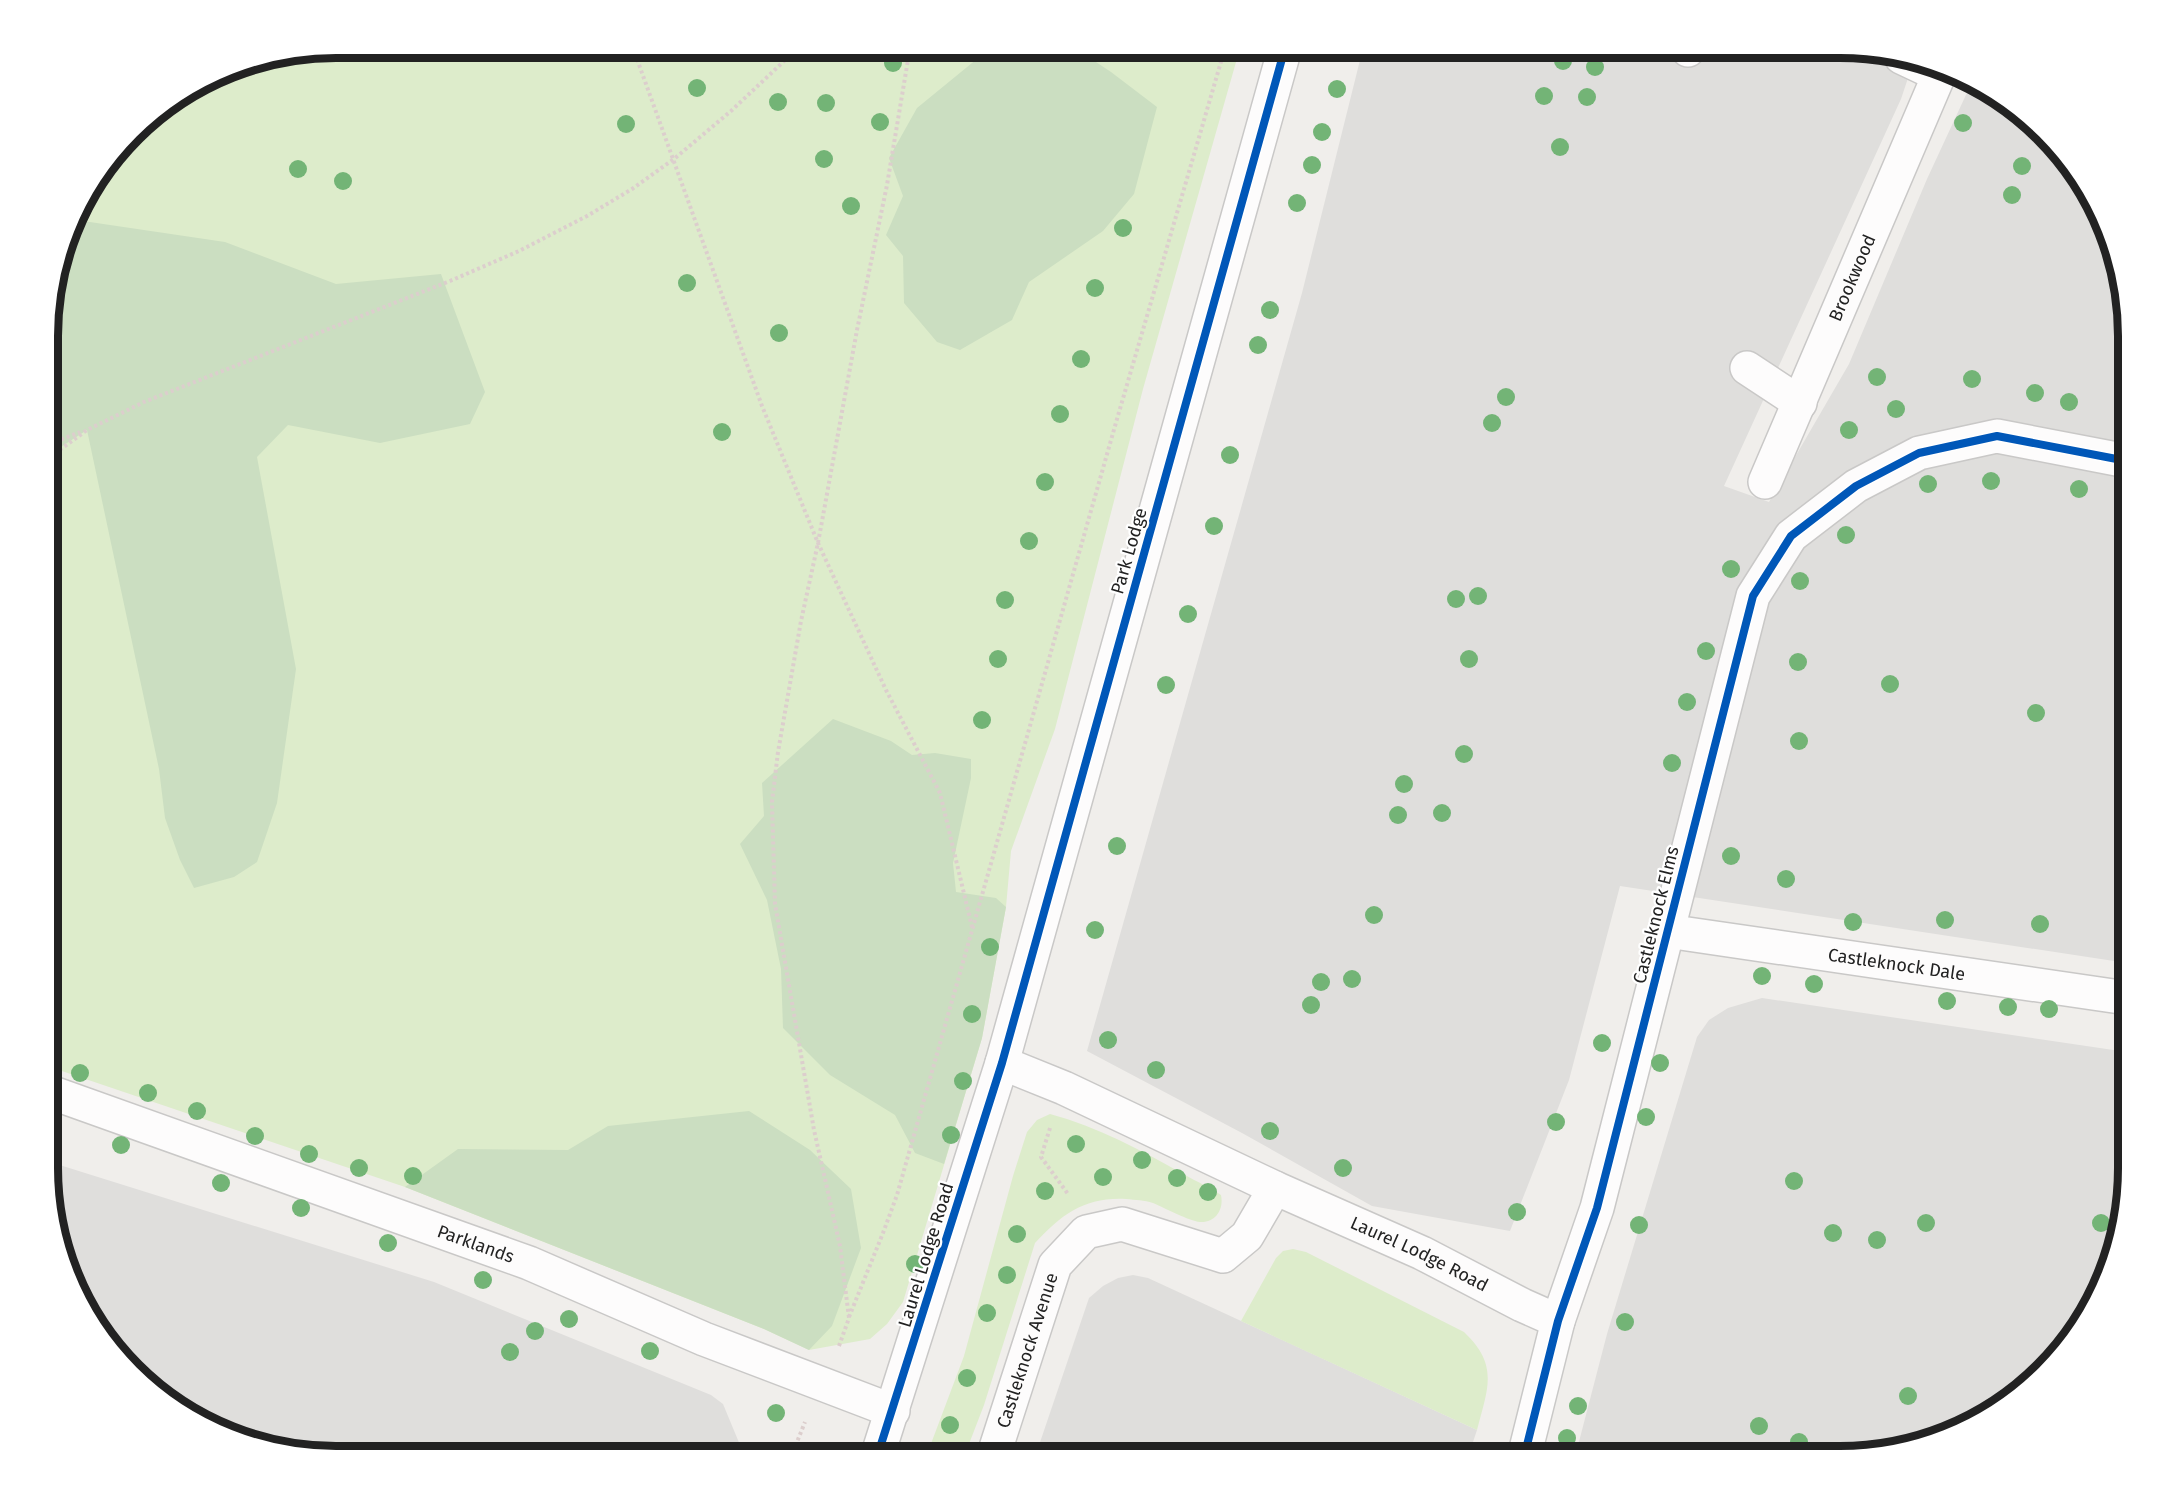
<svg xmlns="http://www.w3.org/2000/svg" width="2176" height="1505" viewBox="0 0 2176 1505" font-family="'Fira Sans',sans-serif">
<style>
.residential{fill:#dfdedc}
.grass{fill:#ddeccb}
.forest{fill:#cbdec1}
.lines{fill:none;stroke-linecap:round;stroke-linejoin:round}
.minor-casing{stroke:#c9c8c7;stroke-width:36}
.path{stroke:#dccecd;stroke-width:4;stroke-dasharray:3 3;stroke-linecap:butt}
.minor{stroke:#fdfcfc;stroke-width:33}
.cycleway-casing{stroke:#fff;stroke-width:11}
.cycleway{stroke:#0057b8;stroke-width:8}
.tree{fill:#73b476}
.labels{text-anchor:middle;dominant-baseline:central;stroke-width:4.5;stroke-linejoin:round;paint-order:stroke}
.street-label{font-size:18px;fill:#222;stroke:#fff}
.rim{fill:none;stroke:#222;stroke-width:8}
</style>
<rect width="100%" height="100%" fill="#f0eeeb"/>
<g class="residential">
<polygon points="1363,48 1858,49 1914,60 1901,99 1724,486 1769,502 1849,364 1927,179 1971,84 2015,107 2090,192 2127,318 2127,963 1620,886 1569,1080 1510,1231 1372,1206 1242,1133 1087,1051 1302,293"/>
<polygon points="1762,998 2127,1052 2127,1187 2113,1262 2069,1344 1968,1427 1840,1457 1575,1457 1607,1334 1697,1037 1709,1020 1728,1008"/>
<polygon points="50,1162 434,1282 711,1395 723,1404 745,1457 318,1456 243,1442 161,1398 86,1313 50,1206"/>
<polygon points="1133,1275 1148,1278 1477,1430 1468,1457 1035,1457 1089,1298 1103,1286 1118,1278"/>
</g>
<g class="grass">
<polygon points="336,48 1240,48 1143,389 1055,729 1011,851 1006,907 982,1038 903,1302 887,1324 870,1339 809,1350 764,1329 405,1187 50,1067 50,299 78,208 146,120 226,70"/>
<path d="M1050,1114C1098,1127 1141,1150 1185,1175C1197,1182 1210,1187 1221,1195C1224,1209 1216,1223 1200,1222C1189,1221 1165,1208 1153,1203C1144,1200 1136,1200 1126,1199C1085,1197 1062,1214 1035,1243L984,1405L964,1457H926L964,1356L1013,1176L1027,1132L1037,1120Z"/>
<path d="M1293,1249L1306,1252L1464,1332C1499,1365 1488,1388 1477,1430L1241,1321L1276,1258L1283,1251Z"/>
</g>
<g class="forest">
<polygon points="996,48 1075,48 1111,72 1157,107 1134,194 1103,231 1029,282 1012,320 960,350 937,342 904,303 903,256 886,235 903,196 889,158 917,108 983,54"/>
<polygon points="83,221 225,242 336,284 441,274 485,392 470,424 380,443 288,425 257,457 296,669 277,803 257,862 234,877 194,888 180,860 165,818 159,769 87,430 50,454 50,299 69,238"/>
<polygon points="833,719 891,741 912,755 935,753 971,759 971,778 953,863 956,892 996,898 1006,907 982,1038 944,1164 915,1153 895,1115 830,1075 783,1028 781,969 767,900 740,844 764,816 762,783"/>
<polygon points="749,1111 810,1150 851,1189 861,1248 832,1326 809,1350 764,1329 405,1187 458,1149 568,1150 608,1126"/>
</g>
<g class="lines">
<g class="minor-casing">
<g id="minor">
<polyline points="1688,50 1688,49"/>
<polyline points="1901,57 1939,75"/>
<polyline points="1747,368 1800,403"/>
<path id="s1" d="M1765,482L1942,68"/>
<path id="s2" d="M1667,931L2127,998"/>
<path id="s3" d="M1002,1063L1064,1088L1275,1188L1422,1253L1522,1305L1558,1321"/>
<path id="s4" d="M50,1092L529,1263L704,1339L893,1411"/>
<polyline points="877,1457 1002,1063 1285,48"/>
<path id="s5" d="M993,1457L1055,1265L1086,1232L1122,1224L1223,1256L1247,1236L1275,1188"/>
<polyline points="1524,1457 1558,1321 1597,1208 1753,596 1791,536 1856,486 1919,453 1997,436 2127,461"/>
</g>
</g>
<g class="path">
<polyline points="633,48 762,406 818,543 886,690 940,793 972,927"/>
<polyline points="50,444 80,432"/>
<polyline points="50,457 87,430 144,402 450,281 519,251 587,216 632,189 674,159 731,111 798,48"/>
<polyline points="1050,1128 1041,1157 1068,1194"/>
<polyline points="849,1317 883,1233 897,1195 1117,419 1225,48"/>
<polyline points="839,1346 849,1318 840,1246 814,1130 775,904 772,802 778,752 801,621 818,543 857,330 887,185 910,48"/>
<polyline points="791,1457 805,1422"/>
</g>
<use href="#minor" class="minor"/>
<g class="cycleway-casing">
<g id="cycleway">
<polyline points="877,1457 1002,1063 1285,48"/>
<polyline points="1524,1457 1558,1321 1597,1208 1753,596 1791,536 1856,486 1919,453 1997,436 2127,461"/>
</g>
</g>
<use href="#cycleway" class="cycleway"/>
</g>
<g class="tree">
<circle cx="1563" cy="61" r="9"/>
<circle cx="893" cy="63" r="9"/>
<circle cx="1595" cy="67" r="9"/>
<circle cx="697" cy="88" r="9"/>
<circle cx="1337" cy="89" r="9"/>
<circle cx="1544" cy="96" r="9"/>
<circle cx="1587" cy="97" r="9"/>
<circle cx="778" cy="102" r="9"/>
<circle cx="826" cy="103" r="9"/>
<circle cx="880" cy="122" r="9"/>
<circle cx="1963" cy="123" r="9"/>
<circle cx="626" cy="124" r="9"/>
<circle cx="1322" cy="132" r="9"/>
<circle cx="1560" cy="147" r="9"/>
<circle cx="824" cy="159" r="9"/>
<circle cx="1312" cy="165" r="9"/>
<circle cx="2022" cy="166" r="9"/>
<circle cx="298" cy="169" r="9"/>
<circle cx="343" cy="181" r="9"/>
<circle cx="2012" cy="195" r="9"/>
<circle cx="1297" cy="203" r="9"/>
<circle cx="851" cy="206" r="9"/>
<circle cx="1123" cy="228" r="9"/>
<circle cx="687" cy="283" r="9"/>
<circle cx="1095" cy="288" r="9"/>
<circle cx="1270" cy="310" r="9"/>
<circle cx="779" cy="333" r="9"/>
<circle cx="1258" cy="345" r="9"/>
<circle cx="1081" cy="359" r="9"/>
<circle cx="1877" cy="377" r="9"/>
<circle cx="1972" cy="379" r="9"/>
<circle cx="2035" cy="393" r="9"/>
<circle cx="1506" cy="397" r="9"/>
<circle cx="2069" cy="402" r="9"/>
<circle cx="1896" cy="409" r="9"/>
<circle cx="1060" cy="414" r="9"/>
<circle cx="1492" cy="423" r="9"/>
<circle cx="1849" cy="430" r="9"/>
<circle cx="722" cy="432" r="9"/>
<circle cx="1230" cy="455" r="9"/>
<circle cx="1991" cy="481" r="9"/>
<circle cx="1045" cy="482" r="9"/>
<circle cx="1928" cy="484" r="9"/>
<circle cx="2079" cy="489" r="9"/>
<circle cx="1214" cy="526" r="9"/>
<circle cx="1846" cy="535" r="9"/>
<circle cx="1029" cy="541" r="9"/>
<circle cx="1731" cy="569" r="9"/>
<circle cx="1800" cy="581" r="9"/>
<circle cx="1478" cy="596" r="9"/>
<circle cx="1456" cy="599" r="9"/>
<circle cx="1005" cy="600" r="9"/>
<circle cx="1188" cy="614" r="9"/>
<circle cx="1706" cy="651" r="9"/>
<circle cx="998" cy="659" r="9"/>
<circle cx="1469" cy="659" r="9"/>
<circle cx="1798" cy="662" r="9"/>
<circle cx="1890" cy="684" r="9"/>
<circle cx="1166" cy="685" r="9"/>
<circle cx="1687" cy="702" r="9"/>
<circle cx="2036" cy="713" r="9"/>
<circle cx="982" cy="720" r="9"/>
<circle cx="1799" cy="741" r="9"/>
<circle cx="1464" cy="754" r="9"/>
<circle cx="1672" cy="763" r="9"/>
<circle cx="1404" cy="784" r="9"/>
<circle cx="1442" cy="813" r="9"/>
<circle cx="1398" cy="815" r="9"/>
<circle cx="1117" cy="846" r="9"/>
<circle cx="1731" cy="856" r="9"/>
<circle cx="1786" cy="879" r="9"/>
<circle cx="1374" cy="915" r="9"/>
<circle cx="1945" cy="920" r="9"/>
<circle cx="1853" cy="922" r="9"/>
<circle cx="2040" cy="924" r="9"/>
<circle cx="1095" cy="930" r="9"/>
<circle cx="990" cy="947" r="9"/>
<circle cx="1762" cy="976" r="9"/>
<circle cx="1352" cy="979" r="9"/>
<circle cx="1321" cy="982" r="9"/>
<circle cx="1814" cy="984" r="9"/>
<circle cx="1947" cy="1001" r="9"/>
<circle cx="1311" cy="1005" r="9"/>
<circle cx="2008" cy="1007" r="9"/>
<circle cx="2049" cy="1009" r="9"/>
<circle cx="972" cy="1014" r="9"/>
<circle cx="1108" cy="1040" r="9"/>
<circle cx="1602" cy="1043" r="9"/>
<circle cx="1660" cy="1063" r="9"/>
<circle cx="1156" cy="1070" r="9"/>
<circle cx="80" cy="1073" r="9"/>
<circle cx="963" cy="1081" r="9"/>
<circle cx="148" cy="1093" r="9"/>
<circle cx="197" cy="1111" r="9"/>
<circle cx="1646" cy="1117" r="9"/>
<circle cx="1556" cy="1122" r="9"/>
<circle cx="1270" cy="1131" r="9"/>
<circle cx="951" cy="1135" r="9"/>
<circle cx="255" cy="1136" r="9"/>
<circle cx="1076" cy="1144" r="9"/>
<circle cx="121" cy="1145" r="9"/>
<circle cx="309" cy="1154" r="9"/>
<circle cx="1142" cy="1160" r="9"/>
<circle cx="359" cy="1168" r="9"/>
<circle cx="1343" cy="1168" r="9"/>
<circle cx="413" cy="1176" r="9"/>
<circle cx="1103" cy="1177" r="9"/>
<circle cx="1177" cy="1178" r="9"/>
<circle cx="1794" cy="1181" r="9"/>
<circle cx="221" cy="1183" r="9"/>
<circle cx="1045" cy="1191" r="9"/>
<circle cx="1208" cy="1192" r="9"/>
<circle cx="301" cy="1208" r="9"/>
<circle cx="1517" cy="1212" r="9"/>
<circle cx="1926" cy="1223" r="9"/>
<circle cx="2101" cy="1223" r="9"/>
<circle cx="1639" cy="1225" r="9"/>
<circle cx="1833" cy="1233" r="9"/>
<circle cx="1017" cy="1234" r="9"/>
<circle cx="1877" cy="1240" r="9"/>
<circle cx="388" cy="1243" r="9"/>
<circle cx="915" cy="1264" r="9"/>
<circle cx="1007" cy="1275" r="9"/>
<circle cx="483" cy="1280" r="9"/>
<circle cx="987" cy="1313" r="9"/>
<circle cx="569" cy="1319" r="9"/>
<circle cx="1625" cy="1322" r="9"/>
<circle cx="535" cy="1331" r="9"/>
<circle cx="650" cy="1351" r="9"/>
<circle cx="510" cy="1352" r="9"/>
<circle cx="967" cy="1378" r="9"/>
<circle cx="1908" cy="1396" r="9"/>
<circle cx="1578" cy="1406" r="9"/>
<circle cx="776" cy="1413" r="9"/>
<circle cx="950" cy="1425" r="9"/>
<circle cx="1759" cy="1426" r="9"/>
<circle cx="1567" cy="1438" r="9"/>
<circle cx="1799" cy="1442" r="9"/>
</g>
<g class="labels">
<g class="street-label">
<text stroke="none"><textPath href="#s1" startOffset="222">Brookwood</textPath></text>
<text transform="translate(1129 551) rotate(-74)">Park Lodge</text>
<text transform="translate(1656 915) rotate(-76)">Castleknock Elms</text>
<text stroke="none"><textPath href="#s2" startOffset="232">Castleknock Dale</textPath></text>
<text stroke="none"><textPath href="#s4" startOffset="452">Parklands</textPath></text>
<text transform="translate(926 1255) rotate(-73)">Laurel Lodge Road</text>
<text stroke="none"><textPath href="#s3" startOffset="459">Laurel Lodge Road</textPath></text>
<text stroke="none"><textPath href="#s5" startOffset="112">Castleknock Avenue</textPath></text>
</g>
</g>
<path d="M0 0H2176V1505H0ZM336 58H1840A278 278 0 0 1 2118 336V1168A278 278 0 0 1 1840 1446H336A278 278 0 0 1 58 1168V336A278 278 0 0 1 336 58Z" fill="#fff" fill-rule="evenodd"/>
<path class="rim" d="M336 58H1840A278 278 0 0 1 2118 336V1168A278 278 0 0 1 1840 1446H336A278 278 0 0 1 58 1168V336A278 278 0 0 1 336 58Z"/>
</svg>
